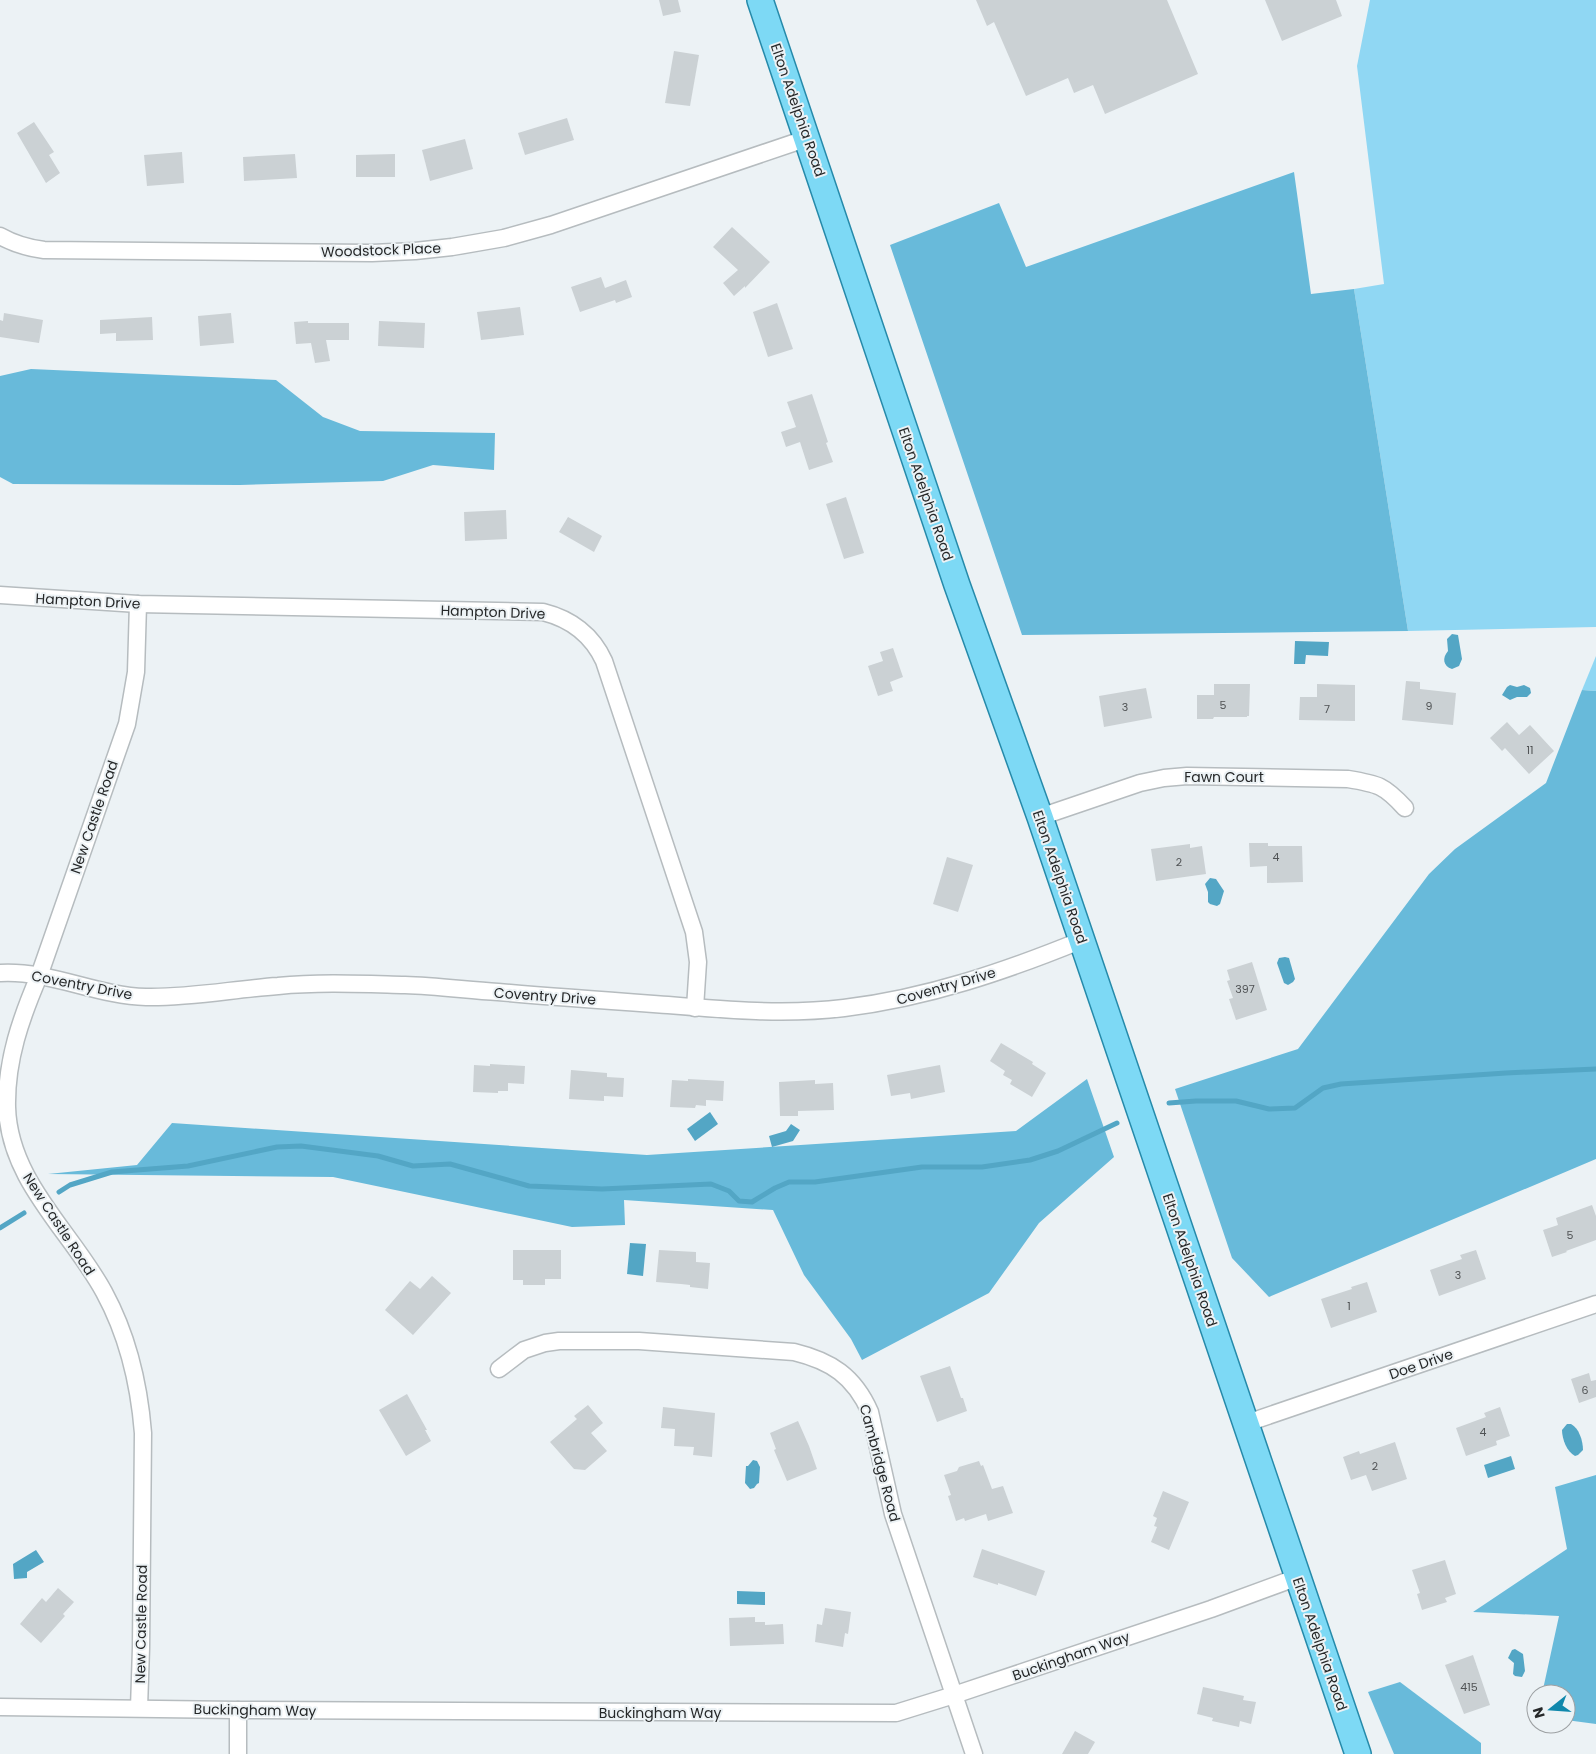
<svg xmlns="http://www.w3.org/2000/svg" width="1596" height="1754" viewBox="0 0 1596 1754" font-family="Poppins,sans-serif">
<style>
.green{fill:#90d7f3}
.forest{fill:#68bada}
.water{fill:#53a6c5}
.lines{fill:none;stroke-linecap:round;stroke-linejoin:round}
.stream{stroke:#53a6c5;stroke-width:5}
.building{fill:#cbd1d4}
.street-casing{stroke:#b6bcbf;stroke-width:19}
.primary-casing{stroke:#268aaa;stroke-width:28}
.street{stroke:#fff;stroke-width:16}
.primary{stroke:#7dd9f5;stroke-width:25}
.labels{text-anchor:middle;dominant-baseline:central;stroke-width:4;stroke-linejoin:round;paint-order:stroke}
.number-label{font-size:11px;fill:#4f5254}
.street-label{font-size:14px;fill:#262829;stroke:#ecf2f5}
</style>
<rect width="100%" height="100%" fill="#ecf2f5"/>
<g class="green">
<polygon points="1370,0 1596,0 1596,627 1408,631 1354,289 1384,284 1357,66"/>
<polygon points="1596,656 1596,691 1582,690"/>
</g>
<g class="forest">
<polygon points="1294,172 1311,294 1354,289 1408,631 1022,635 890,245 999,203 1026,267"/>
<polygon points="31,369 276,380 323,417 360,431 495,433 494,470 433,465 383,481 240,485 13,484 0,477 0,376"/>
<polygon points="1582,690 1596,691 1596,1159 1269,1297 1232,1258 1175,1089 1298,1049 1429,874 1455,849 1546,783"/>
<polygon points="1087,1079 1114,1157 1039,1223 989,1293 862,1360 851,1339 804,1275 773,1210 624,1200 625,1225 572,1227 333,1177 48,1174 137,1165 172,1123 647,1155 1016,1131"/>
<polygon points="1596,1475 1596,1724 1566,1720 1566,1694 1542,1694 1559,1616 1473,1612 1567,1549 1555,1487"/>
<polygon points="1400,1682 1481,1743 1481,1754 1394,1754 1368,1692"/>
</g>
<g class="water">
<path d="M1452,634L1458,635L1462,659L1459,666L1452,669C1443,666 1442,658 1448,651L1447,639Z"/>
<polygon points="1295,641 1329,642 1328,656 1306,655 1305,664 1294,664"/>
<polygon points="1510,685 1517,687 1524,685 1530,688 1531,693 1527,697 1517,697 1510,700 1502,695 1507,687"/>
<polygon points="1210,878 1216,879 1224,891 1220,904 1217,906 1210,904 1208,902 1208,892 1205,884"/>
<polygon points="1285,957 1289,958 1295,979 1293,982 1288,985 1284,983 1277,963 1279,958"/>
<polygon points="710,1112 718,1124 695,1141 687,1129"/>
<polygon points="791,1124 800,1130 793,1141 772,1147 769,1136 786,1131"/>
<polygon points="630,1243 646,1244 643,1276 627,1274"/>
<path d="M1567,1424H1571C1579,1428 1583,1441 1583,1450L1578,1455L1575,1456C1567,1452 1562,1439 1562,1430Z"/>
<polygon points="1511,1456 1515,1469 1488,1478 1484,1465"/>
<polygon points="753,1460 757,1461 760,1467 759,1483 757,1484 754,1488 750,1489 745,1483 746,1466 748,1466"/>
<polygon points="36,1550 44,1562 27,1572 27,1578 14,1579 13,1564"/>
<polygon points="737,1591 765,1592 765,1605 737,1604"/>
<polygon points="1515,1649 1523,1654 1525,1671 1522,1677 1515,1676 1513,1674 1514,1663 1508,1658 1512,1650"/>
</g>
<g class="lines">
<g class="stream">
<polyline points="1169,1103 1196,1101 1236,1101 1269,1109 1295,1108 1323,1088 1341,1084 1506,1073 1596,1069"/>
<polyline points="59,1192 70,1185 112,1172 188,1166 277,1147 301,1146 378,1156 413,1166 450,1164 529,1186 602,1189 711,1184 729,1191 739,1201 752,1202 775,1188 789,1182 815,1182 922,1167 982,1167 1030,1160 1058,1151 1117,1123"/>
<polyline points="0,1228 24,1213"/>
</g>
</g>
<g class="building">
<polygon points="659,0 678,0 681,12 663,16"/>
<polygon points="976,0 1167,0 1198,74 1105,114 1093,85 1074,93 1068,78 1026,96 994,22 987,26"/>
<polygon points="1265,0 1336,0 1342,16 1282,41"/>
<polygon points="674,51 699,55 690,106 665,103"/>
<polygon points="567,118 574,140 525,155 518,133"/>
<polygon points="34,122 54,152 49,155 60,173 46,183 17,133"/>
<polygon points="465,139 473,169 430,181 422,150"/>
<polygon points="182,152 184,183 147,186 144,155"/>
<polygon points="295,154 297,178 244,181 243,157"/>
<polygon points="395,154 395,177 356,177 356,155"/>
<polygon points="732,227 770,262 745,288 745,286 734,296 723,283 738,270 713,247"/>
<polygon points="601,277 605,288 626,280 632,297 616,303 615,300 580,312 571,287"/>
<polygon points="777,303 793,349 768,357 753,312"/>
<polygon points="520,307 524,335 481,340 477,312"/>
<polygon points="4,313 43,320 39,343 0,337 0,320 3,321"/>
<polygon points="231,313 234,343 200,346 198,316"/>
<polygon points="152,317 153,340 116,341 116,333 100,334 100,320"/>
<polygon points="308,321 308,323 349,323 349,340 326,340 330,361 315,363 311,343 296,344 294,322"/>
<polygon points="379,321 425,323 424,348 378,346"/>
<polygon points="812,394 828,442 826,443 833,462 809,470 800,442 786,447 781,432 796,427 787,402"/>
<polygon points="846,497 864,553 844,559 826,504"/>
<polygon points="506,510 507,539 465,541 464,512"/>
<polygon points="568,517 602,536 594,552 559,532"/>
<polygon points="893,648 903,677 890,682 893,691 878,696 868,666 883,661 880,652"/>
<polygon points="1406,681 1420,682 1420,689 1456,693 1453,725 1402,720"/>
<polygon points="1214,684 1250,684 1249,716 1247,716 1247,717 1214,717 1213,719 1197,719 1197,695 1214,695"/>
<polygon points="1317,684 1355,685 1355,721 1299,720 1300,697 1317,697"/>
<polygon points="1146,688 1152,718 1104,727 1099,696"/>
<polygon points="1507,722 1519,735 1530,725 1554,751 1529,774 1505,748 1502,751 1490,738"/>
<polygon points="1249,843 1268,843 1268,846 1302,846 1303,882 1267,883 1267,866 1250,867"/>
<polygon points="1190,844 1190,848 1202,846 1206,874 1156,881 1151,849"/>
<polygon points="947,857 973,865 958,912 933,904"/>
<polygon points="1252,962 1267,1010 1236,1020 1229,999 1233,998 1227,981 1230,980 1227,970"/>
<polygon points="1001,1043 1033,1062 1032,1064 1046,1073 1032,1097 1010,1084 1012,1080 1003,1075 1005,1071 990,1061"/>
<polygon points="490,1064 525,1066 524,1084 508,1083 508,1091 498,1091 498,1093 473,1092 474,1065 490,1066"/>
<polygon points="940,1065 945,1092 911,1099 910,1093 891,1096 887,1075"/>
<polygon points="571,1070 607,1073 607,1077 624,1078 623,1097 604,1096 604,1101 569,1099"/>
<polygon points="688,1079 724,1081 723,1101 706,1100 706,1106 696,1105 695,1108 670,1107 672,1080 688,1081"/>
<polygon points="815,1080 815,1084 833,1083 834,1110 798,1111 798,1116 780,1116 779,1082"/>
<polygon points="1592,1205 1596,1216 1596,1240 1566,1251 1567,1252 1552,1257 1543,1230 1558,1225 1556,1218"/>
<polygon points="513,1250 561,1250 561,1279 545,1279 545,1285 523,1285 523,1280 513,1280"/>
<polygon points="659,1250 696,1252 696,1262 710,1263 708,1289 690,1287 690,1285 681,1284 656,1282"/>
<polygon points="1476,1250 1486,1279 1439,1296 1430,1270 1462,1259 1460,1255"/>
<polygon points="432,1276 451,1293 413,1335 385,1310 410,1281 420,1289"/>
<polygon points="1367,1282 1377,1312 1331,1328 1321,1299 1352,1289 1351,1287"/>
<polygon points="950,1366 961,1398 963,1398 967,1411 937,1422 920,1376"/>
<polygon points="1589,1373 1591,1381 1596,1380 1596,1397 1579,1403 1571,1379"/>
<polygon points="407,1394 427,1430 425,1430 431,1441 406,1456 379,1410"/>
<polygon points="588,1405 603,1423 591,1433 607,1451 585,1470 574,1469 550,1442 577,1419 574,1416"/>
<polygon points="663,1407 715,1413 712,1457 693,1455 694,1447 674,1446 675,1429 661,1428"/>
<polygon points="1500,1407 1510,1436 1496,1441 1497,1445 1466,1456 1456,1428 1486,1417 1484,1413"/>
<polygon points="798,1421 809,1446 817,1469 787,1481 774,1450 776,1449 770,1433"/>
<polygon points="1395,1442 1407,1479 1372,1491 1366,1475 1351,1480 1343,1457 1359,1451 1360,1454"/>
<polygon points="979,1461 981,1466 983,1465 992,1489 1003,1486 1013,1513 988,1521 986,1514 965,1521 964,1518 956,1521 948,1496 951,1495 944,1475 957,1471 959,1467"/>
<polygon points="1163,1491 1189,1502 1169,1550 1151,1542 1157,1527 1154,1526 1157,1518 1153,1516"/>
<polygon points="982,1549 1045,1571 1036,1596 998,1583 998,1585 973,1577"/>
<polygon points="1445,1560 1456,1594 1445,1598 1447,1602 1422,1610 1417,1594 1420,1593 1412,1570"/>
<polygon points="58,1588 74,1602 63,1614 65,1616 41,1643 20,1624 42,1598 46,1602"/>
<polygon points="825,1608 851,1612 848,1634 845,1633 843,1647 815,1642 817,1624 822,1625"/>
<polygon points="755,1617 755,1622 765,1622 765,1625 783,1624 784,1644 730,1646 729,1618"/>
<polygon points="1473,1655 1490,1705 1464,1714 1445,1665"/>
<polygon points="1203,1687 1244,1696 1243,1700 1256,1702 1251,1724 1240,1721 1239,1727 1212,1721 1213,1718 1197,1714"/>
<polygon points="1075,1731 1095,1742 1088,1754 1062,1754"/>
</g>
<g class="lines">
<g class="street-casing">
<g id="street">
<path d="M0,236C14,244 28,248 44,250L372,253L415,251L452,247L504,238L551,225L808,138"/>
<path d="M0,595L138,604L543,612C571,619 592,635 604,661L694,932L698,962L695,1008"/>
<path d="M138,604L136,672L127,724L39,976C21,1018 6,1060 7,1107C9,1181 71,1231 104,1292C128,1336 139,1383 143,1433L141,1648L139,1708"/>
<path d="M1040,817L1140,783L1164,778L1187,776L1348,779C1378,784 1384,785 1405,808"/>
<path d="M0,973C50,970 97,996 146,997C190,998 234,989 278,986C320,982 363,984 405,985C436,986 467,990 498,992C555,997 612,1001 668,1005C727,1010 786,1015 844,1008C927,998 1006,971 1082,940"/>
<path d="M499,1369L524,1350L545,1343L559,1341H639L794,1352C831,1361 854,1376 870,1412L893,1514L974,1754"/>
<polyline points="1247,1423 1596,1304"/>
<polyline points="0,1707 238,1710 896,1713 954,1695 1211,1609 1298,1577"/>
<polyline points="238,1710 238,1754"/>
</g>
</g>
<g class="primary-casing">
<polyline id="primary" points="760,0 957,585 1040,817 1358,1754"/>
</g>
<use href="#street" class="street"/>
<use href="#primary" class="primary"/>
</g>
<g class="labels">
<g class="number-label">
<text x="1223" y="705">5</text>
<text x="1429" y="706">9</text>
<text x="1125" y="707">3</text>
<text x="1327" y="709">7</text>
<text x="1530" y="750">11</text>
<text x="1276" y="857">4</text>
<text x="1179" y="862">2</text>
<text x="1245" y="989">397</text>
<text x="1570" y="1235">5</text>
<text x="1458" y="1275">3</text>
<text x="1349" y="1306">1</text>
<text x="1585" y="1390">6</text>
<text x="1483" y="1432">4</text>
<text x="1375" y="1466">2</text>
<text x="1469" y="1687">415</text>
</g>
<g class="street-label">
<text transform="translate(798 110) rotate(71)">Elton Adelphia Road</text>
<text transform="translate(381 250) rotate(-2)">Woodstock Place</text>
<text transform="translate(926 494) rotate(71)">Elton Adelphia Road</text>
<text transform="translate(88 601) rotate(3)">Hampton Drive</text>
<text transform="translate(493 612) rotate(2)">Hampton Drive</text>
<text x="1224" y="777">Fawn Court</text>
<text transform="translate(94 817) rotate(-71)">New Castle Road</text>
<text transform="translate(1060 877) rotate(71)">Elton Adelphia Road</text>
<text transform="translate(82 985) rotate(11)">Coventry Drive</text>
<text transform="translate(946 986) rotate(-16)">Coventry Drive</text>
<text transform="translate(545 996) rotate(4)">Coventry Drive</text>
<text transform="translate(59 1224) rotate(57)">New Castle Road</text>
<text transform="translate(1190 1260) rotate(71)">Elton Adelphia Road</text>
<text transform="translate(1421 1364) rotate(-19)">Doe Drive</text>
<text transform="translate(880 1463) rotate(75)">Cambridge Road</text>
<text transform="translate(141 1624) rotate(-89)">New Castle Road</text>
<text transform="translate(1320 1644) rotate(71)">Elton Adelphia Road</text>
<text transform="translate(1071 1656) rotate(-19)">Buckingham Way</text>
<text transform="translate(255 1710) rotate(1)">Buckingham Way</text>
<text x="660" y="1713">Buckingham Way</text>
</g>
</g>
<g transform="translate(1551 1709) rotate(253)"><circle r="24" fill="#ecf2f5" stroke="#9da1a3"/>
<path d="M0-4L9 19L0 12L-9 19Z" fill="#1088ac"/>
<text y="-8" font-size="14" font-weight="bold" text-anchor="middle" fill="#262829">N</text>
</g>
</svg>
